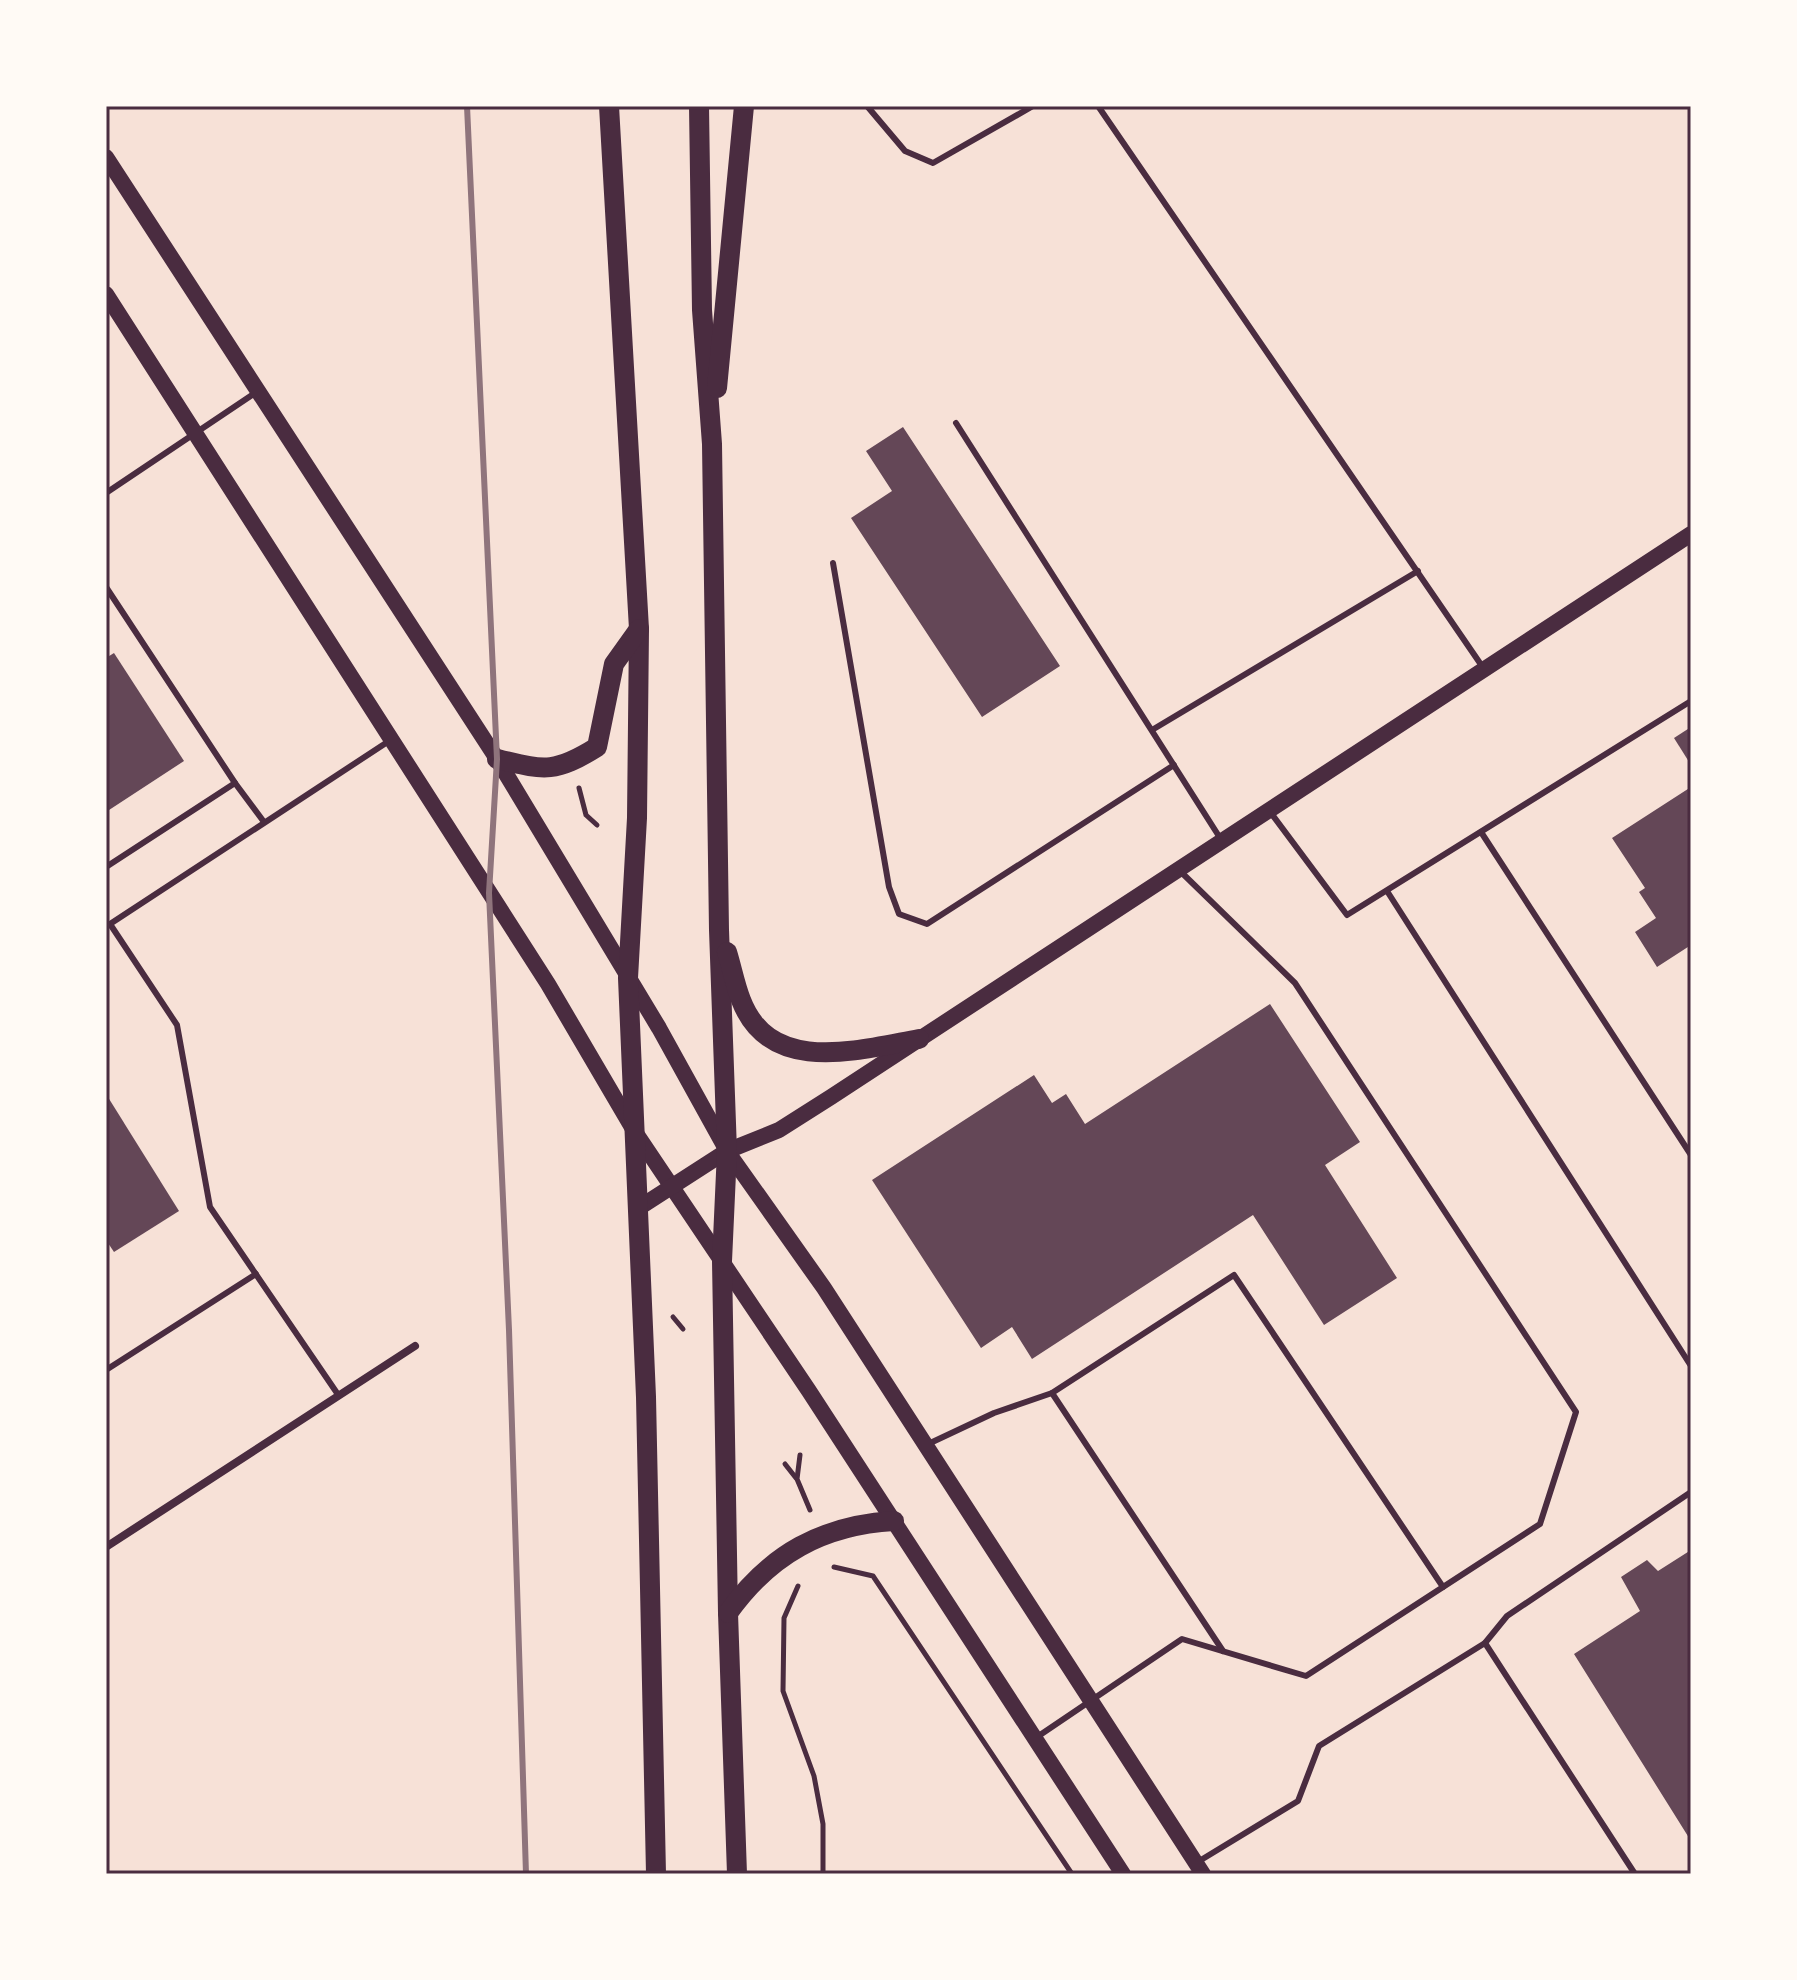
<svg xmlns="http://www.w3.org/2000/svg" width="1797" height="1980" viewBox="0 0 1797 1980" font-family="Overpass,sans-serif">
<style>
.building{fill:#644757}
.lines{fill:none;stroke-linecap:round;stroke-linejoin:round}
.path{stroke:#4a2c40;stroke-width:5}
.service{stroke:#4a2c40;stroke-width:6}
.minor{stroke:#4a2c40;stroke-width:8}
.secondary{stroke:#4a2c40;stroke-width:16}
.primary{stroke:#4a2c40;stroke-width:20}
.rail{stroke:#8f747c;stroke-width:6}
.neatline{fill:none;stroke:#4a2c40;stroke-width:3}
</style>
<rect width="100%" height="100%" fill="#f7e1d7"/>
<g class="building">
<polygon points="903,427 1060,666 982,717 851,518 892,491 866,451"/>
<polygon points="114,653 184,761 106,812 106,658"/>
<polygon points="1691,727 1691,765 1674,738"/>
<polygon points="1691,787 1691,945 1657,967 1635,932 1656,918 1639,892 1645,888 1612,838"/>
<polygon points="1270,1004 1360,1142 1325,1165 1397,1278 1324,1325 1253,1215 1032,1359 1012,1327 981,1348 872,1180 1034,1075 1052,1103 1066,1094 1085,1124"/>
<polygon points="106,1094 179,1211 114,1252 106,1240"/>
<polygon points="1691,1550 1691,1841 1574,1654 1640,1611 1621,1577 1647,1560 1658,1571"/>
</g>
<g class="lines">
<g class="path">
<polyline points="579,788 586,815 597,825"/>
<polyline points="673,1317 683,1329"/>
<polyline points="800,1455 797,1479 810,1510"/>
<polyline points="785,1464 796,1478"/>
<polyline points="834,1567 873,1576 1072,1874"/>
<polyline points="798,1586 784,1618 783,1691 814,1776 823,1824 823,1874"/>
</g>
<g class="service">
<polyline points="867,106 905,151 933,163 1033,106"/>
<polyline points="1098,106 1484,669"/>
<polyline points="956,423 1222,841"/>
<polyline points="106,493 255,393"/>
<polyline points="833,563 889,887 899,914 927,924 1174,765"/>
<polyline points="106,587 235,783 106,867"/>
<polyline points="1152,730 1418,571"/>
<polyline points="235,783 264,822"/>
<polyline points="1271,813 1347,915 1691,701"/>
<polyline points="1481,832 1691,1155"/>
<polyline points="1387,891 1691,1366"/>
<polyline points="106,1370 256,1274"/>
<polyline points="339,1396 210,1207 177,1025 110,924 389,741"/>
<polyline points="926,1445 994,1413 1052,1393"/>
<polyline points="1485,1643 1507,1616 1691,1492"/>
<polyline points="1223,1651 1052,1393 1234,1275 1443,1587"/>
<polyline points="1037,1737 1182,1639 1306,1676 1540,1524 1576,1412 1295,983 1181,872"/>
<polyline points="1196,1863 1298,1801 1319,1746 1485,1643 1635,1874"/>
</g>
<polyline class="minor" points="106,1547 415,1346"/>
<g class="secondary">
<polyline points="106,157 497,759 659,1028 727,1151 824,1288 1203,1874"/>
<polyline points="106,294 548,984 633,1129 809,1391 1123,1874"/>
<polyline points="637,1209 727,1151 779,1130 831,1097 1691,534"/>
</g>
<g class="primary">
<polyline points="609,106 639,629 637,818 628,978 646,1397 656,1874"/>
<polyline points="699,106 702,310 712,444 719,930 727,1151 722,1261 728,1613 737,1874"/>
<polyline points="717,388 744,106"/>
<path d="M497,759C544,770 554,774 597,747L614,664L639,629"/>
<path d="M727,952C732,968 735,985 741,1000C770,1076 858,1050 919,1039"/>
<path d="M728,1613C770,1554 823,1525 894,1521"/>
</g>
<polyline class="rail" points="467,106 497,759 489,893 509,1330 526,1874"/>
</g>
<rect width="1797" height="1980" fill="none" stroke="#fffaf5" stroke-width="216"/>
<rect x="108" y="108" width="1581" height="1764" class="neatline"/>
</svg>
